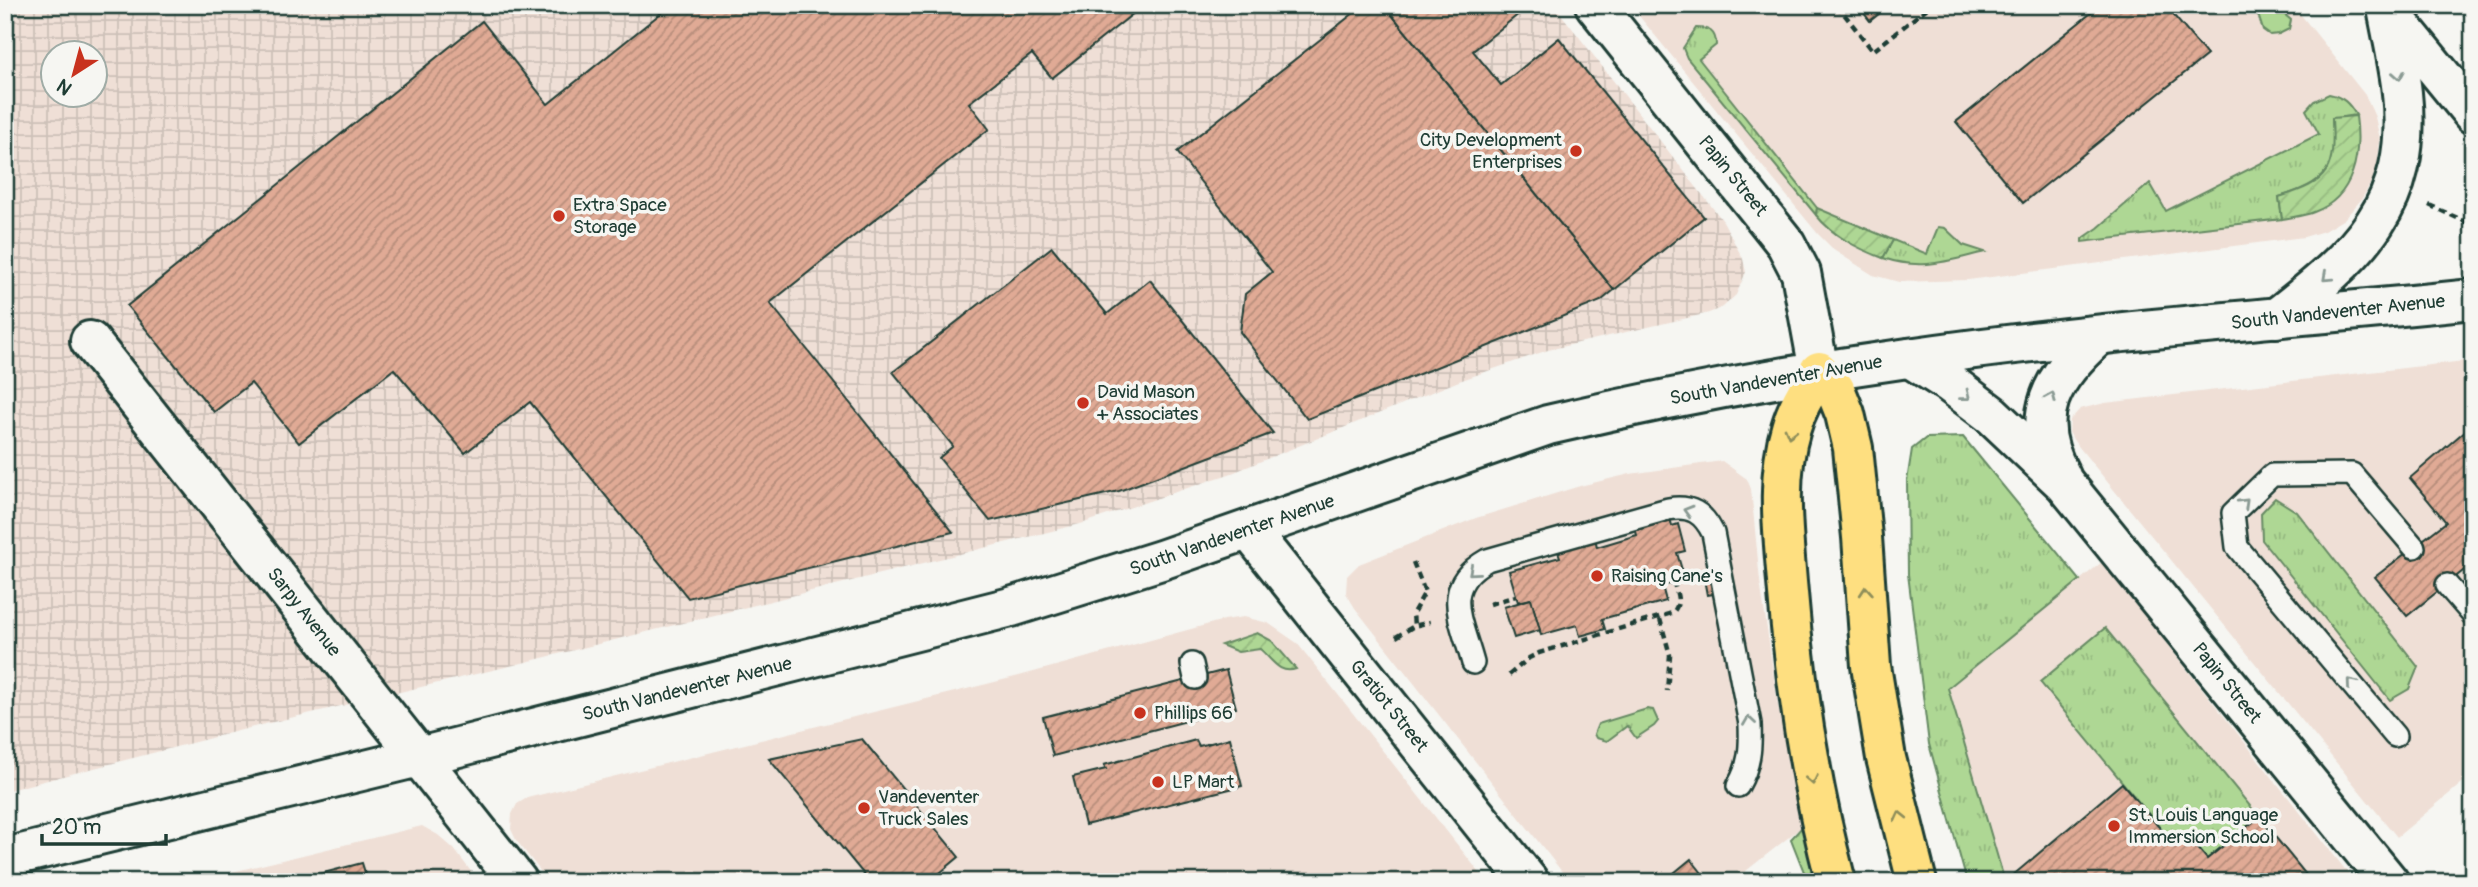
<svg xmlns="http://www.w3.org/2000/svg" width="2478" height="887" viewBox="0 0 2478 887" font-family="Pangolin,sans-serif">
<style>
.built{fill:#efdfd6}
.industrial{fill:url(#industrial-grid);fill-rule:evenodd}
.grass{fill:url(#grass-tufts);stroke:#668a64;stroke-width:2}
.garden{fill:url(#garden-furrows);stroke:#668a64;stroke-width:2}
.building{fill:url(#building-hatch);stroke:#1f3d34;stroke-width:2}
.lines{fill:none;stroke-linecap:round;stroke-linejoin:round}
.lane-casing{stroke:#1f3d34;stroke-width:26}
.street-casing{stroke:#1f3d34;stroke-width:44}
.secondary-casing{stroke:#1f3d34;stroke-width:44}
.highway-casing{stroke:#1f3d34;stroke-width:44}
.path{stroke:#1f3d34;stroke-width:4.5;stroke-dasharray:7 5;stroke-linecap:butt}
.lane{stroke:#f6f6f2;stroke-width:21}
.street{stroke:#f6f6f2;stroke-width:38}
.secondary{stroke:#f6f6f2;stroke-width:38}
.highway{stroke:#fedf80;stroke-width:38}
.oneway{stroke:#8a9a93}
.oneway2{stroke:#8e8e5a}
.poi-dot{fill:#c8321e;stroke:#f6f6f2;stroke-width:2.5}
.labels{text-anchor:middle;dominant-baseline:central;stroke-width:7;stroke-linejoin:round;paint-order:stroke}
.poi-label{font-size:19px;fill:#1f3d34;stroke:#f6f6f2;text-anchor:start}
.street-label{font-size:19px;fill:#1f3d34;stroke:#f6f6f2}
</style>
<defs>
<pattern id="industrial-grid" width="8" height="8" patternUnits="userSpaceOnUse" patternTransform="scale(1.75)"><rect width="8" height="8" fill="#efdfd6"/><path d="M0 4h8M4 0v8" fill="none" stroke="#ccc0b8"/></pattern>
<pattern id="grass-tufts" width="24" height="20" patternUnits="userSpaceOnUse" patternTransform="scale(1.75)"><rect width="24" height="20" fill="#aed794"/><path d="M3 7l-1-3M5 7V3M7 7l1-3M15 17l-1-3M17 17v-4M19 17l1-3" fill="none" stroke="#95b980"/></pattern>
<pattern id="garden-furrows" width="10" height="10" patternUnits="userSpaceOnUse" patternTransform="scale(1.75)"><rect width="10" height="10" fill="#aed794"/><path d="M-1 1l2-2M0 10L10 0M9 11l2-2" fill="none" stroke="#95b980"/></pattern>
<pattern id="building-hatch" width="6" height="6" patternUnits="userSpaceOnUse" patternTransform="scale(1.75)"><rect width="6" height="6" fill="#e0aa95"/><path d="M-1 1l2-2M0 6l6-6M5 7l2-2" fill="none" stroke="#b58c7a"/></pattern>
</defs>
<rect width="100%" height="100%" fill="#f6f6f2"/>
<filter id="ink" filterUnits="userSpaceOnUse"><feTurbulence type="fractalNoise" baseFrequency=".0143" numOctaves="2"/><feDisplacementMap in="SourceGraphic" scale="14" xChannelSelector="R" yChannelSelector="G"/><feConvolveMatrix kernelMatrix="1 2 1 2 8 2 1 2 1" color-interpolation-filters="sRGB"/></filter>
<g filter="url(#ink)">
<g class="built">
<polygon points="1630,5 2293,5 2365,95 2375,117 2380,139 2378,161 2372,181 2361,200 2344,219 2324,231 2304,237 1968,280 1899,282 1873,275 1835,251 1818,234"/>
<polygon points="2455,5 2473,5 2473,27"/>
<polygon points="2473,360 2473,774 2397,837 2074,441 2069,432 2070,420 2080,409 2105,403"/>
<polygon points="1722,461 1747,479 1751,489 1760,581 1778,705 1803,826 1732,882 1570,882 1355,608 1346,593 1347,576 1359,564 1476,518 1580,486 1630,474"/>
<polygon points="2102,562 2355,882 2005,882 1948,688"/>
<polygon points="1244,617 1268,623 1297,643 1487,882 549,882 516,840 511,829 512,814 517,804 527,798 1019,676 1224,620"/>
<polygon points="422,826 438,835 454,849 479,882 191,882"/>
</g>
<path class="industrial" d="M5,5H1554L1723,221L1743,259L1746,272L1736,295L1723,307L1709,313L1548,350L1459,381L1232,473L1084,523L514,665L269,723L5,791ZM52,52H94V94H52Z"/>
<g class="grass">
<polygon points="2255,5 2273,5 2291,20 2289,29 2279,34 2270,35 2263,30"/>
<path d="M1696,28C1709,28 1716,31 1716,45L1699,59L1817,208L1816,215L1687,58L1683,48Z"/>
<path d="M2329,94C2343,97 2349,103 2356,115L2332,119C2332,129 2335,142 2333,153C2329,181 2302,190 2279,197L2282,219L2082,242V239L2098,228L2150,183L2166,211L2319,134L2306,110L2314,101Z"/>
<path d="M1938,227L1945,228L1963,245L1985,252C1947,261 1922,271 1883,258L1893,240L1927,254Z"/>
<polygon points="1963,437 2080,580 1948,688 2005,882 1967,882 1929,744 1908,574 1907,481 1912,449 1926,438"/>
<polygon points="2275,498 2297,512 2418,667 2409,689 2390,700 2262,540 2261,513"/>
<polygon points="2105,628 2259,817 2207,859 2187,835 2174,845 2040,682"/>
<polygon points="1647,709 1653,710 1658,721 1654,726 1636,738 1627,726 1607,741 1596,738 1594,734 1598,724"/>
<polygon points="1803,826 1816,882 1808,882 1791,839"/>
</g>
<g class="garden">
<path d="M2356,116C2361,153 2355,197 2314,212C2304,216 2292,217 2282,219L2279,197C2330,182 2335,170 2332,118Z"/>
<path d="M1817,208L1893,240L1883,258C1857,248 1834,237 1816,215Z"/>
<path d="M1257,633L1272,641L1296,669C1279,675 1272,659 1260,649L1238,652L1221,645Z"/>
</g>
<g class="building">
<polygon points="671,5 1144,5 1052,78 1032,54 969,103 989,129 770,303 953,532 688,598 530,402 465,453 394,369 299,443 251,383 214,412 127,306 482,21 548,104"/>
<polygon points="1364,5 1384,5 1614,290 1601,301 1307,419 1240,332 1245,294 1272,272 1177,152"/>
<polygon points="1384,5 1530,5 1473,51 1501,85 1559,38 1704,217 1614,290"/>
<polygon points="1840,5 1890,5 1870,21 1860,8"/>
<polygon points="2101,5 2165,5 2207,55 2023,203 1956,122"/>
<polygon points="1052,247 1107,314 1150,280 1273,433 1119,491 990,521 939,458 953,446 893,372"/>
<polygon points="2473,424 2473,563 2407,616 2375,577 2446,522 2410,478"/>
<polygon points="1670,518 1672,526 1678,524 1685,551 1677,553 1685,580 1662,586 1666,601 1602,619 1605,629 1580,636 1577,625 1541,635 1531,599 1518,602 1509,571 1560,557 1557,549 1595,538 1597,547 1637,535 1635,528"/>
<polygon points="1717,577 1720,593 1707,595 1704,579"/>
<polygon points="1531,599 1540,630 1514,638 1504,607"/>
<polygon points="1226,670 1236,708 1053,756 1043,717"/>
<polygon points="1230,738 1242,786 1085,825 1073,777 1106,769 1104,765 1196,740 1199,746"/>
<polygon points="862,739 959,857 929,882 870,882 769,759"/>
<polygon points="2122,783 2174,845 2187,835 2207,859 2259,817 2312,882 2005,882"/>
<polygon points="1691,859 1709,882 1663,882"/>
<polygon points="362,863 368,882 289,882"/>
</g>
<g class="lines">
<g class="lane-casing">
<g id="lane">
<polyline points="2447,585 2473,615"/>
<path d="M1473,663C1462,621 1439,587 1487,560L1668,509C1691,505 1703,513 1713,533L1750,724C1751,748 1750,765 1738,786"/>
<polyline points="1192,664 1195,678"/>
<polyline points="2395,736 2237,547 2233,513 2272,475 2352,474 2414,547"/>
</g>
</g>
<g class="street-casing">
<g id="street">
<polyline points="1595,5 1786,244 1801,273 1819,371"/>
<polyline points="90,341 518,882"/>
<polyline points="1249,530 1529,882"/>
</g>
</g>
<g class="secondary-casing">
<g id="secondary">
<polyline points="2388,10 2473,114"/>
<path d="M2276,318C2358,254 2414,206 2402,93C2399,64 2392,36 2387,8"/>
<polyline points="1910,358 1951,384 1992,415 2065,484 2389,882"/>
<path d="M2061,476C2027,416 2052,377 2099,335"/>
<path d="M5,858L419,757L1011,607L1161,560L1548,425C1667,397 1787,375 1908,358C2095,331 2285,318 2473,299"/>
</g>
</g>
<g class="highway-casing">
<path id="highway" d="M1836,882C1810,783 1795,684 1787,582C1783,532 1776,477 1791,428C1797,407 1808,390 1819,371L1835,389L1845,414L1853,448L1862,537L1871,666L1886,758L1917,882"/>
</g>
<g class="path">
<polyline points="1837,5 1873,51 1931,5"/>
<polyline points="2429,205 2473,225"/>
<polyline points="1413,562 1425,592 1413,613 1414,626"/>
<polyline points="1490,604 1516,596"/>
<polyline points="1660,619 1670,655 1667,691"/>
<polyline points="1396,637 1414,626 1430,622"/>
<path d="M1509,675L1529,658L1539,653L1672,613C1682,604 1677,595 1674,583"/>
</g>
<use href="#lane" class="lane"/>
<use href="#street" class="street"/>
<use href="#secondary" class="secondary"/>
<use href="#highway" class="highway"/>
</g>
<defs><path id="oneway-chevron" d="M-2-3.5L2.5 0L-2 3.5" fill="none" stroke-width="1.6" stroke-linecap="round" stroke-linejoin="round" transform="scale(1.75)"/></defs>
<g class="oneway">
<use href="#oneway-chevron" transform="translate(2399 75) rotate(80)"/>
<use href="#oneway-chevron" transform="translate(2327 277) rotate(138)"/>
<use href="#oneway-chevron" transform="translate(1966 396) rotate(38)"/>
<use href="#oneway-chevron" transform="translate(2051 397) rotate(-67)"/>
<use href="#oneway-chevron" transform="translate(2244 503) rotate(-44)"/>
<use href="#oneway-chevron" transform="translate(1688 511) rotate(-164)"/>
<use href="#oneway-chevron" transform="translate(1473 571) rotate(139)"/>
<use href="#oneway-chevron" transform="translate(2351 683) rotate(-130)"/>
<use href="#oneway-chevron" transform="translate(1749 721) rotate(-98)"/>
</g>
<g class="oneway2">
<use href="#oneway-chevron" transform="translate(1790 433) rotate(105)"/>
<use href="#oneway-chevron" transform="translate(1866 591) rotate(-94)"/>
<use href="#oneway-chevron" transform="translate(1812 780) rotate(79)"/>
<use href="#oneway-chevron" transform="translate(1900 816) rotate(-103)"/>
</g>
</g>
<g class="poi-dot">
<circle cx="1576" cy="151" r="7"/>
<circle cx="559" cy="216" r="7"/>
<circle cx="1083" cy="403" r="7"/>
<circle cx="1597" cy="576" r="7"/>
<circle cx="1140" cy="713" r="7"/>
<circle cx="1158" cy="782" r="7"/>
<circle cx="864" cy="808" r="7"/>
<circle cx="2114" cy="826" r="7"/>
</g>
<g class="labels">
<g class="poi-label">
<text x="1562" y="140" text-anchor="end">City Development<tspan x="1562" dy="22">Enterprises</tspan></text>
<text x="573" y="205">Extra Space<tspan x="573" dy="22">Storage</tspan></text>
<text x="1097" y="392">David Mason<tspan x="1097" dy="22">+ Associates</tspan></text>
<text x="1611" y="576">Raising Cane's</text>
<text x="1154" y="713">Phillips 66</text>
<text x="1172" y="782">LP Mart</text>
<text x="878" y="797">Vandeventer<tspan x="878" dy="22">Truck Sales</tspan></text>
<text x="2128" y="815">St. Louis Language<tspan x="2128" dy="22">Immersion School</tspan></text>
</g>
<g class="street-label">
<text transform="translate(1733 176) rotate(51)">Papin Street</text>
<text transform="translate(2338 312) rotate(-6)">South Vandeventer Avenue</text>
<text transform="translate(1776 380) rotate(-10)">South Vandeventer Avenue</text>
<text transform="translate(1232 535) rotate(-19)">South Vandeventer Avenue</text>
<text transform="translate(304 612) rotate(52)">Sarpy Avenue</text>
<text transform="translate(2227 683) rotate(51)">Papin Street</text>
<text transform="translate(687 689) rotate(-14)">South Vandeventer Avenue</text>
<text transform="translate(1389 706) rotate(51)">Gratiot Street</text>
</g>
</g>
<rect width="2478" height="887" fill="none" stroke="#f6f6f2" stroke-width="28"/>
<rect x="14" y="14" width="2450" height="859" fill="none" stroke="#1f3d34" stroke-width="2.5" filter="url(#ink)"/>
<g transform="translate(74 74) rotate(216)"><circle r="33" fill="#f6f6f2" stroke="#a0aca6" stroke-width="2"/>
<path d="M0-5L12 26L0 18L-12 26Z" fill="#c8321e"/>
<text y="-10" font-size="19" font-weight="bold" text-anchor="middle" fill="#1f3d34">N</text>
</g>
<path d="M42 834v10h124v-10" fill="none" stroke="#1f3d34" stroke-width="3.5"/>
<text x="52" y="834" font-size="21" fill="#1f3d34" stroke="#f6f6f2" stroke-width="5" paint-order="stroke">20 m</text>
</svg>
